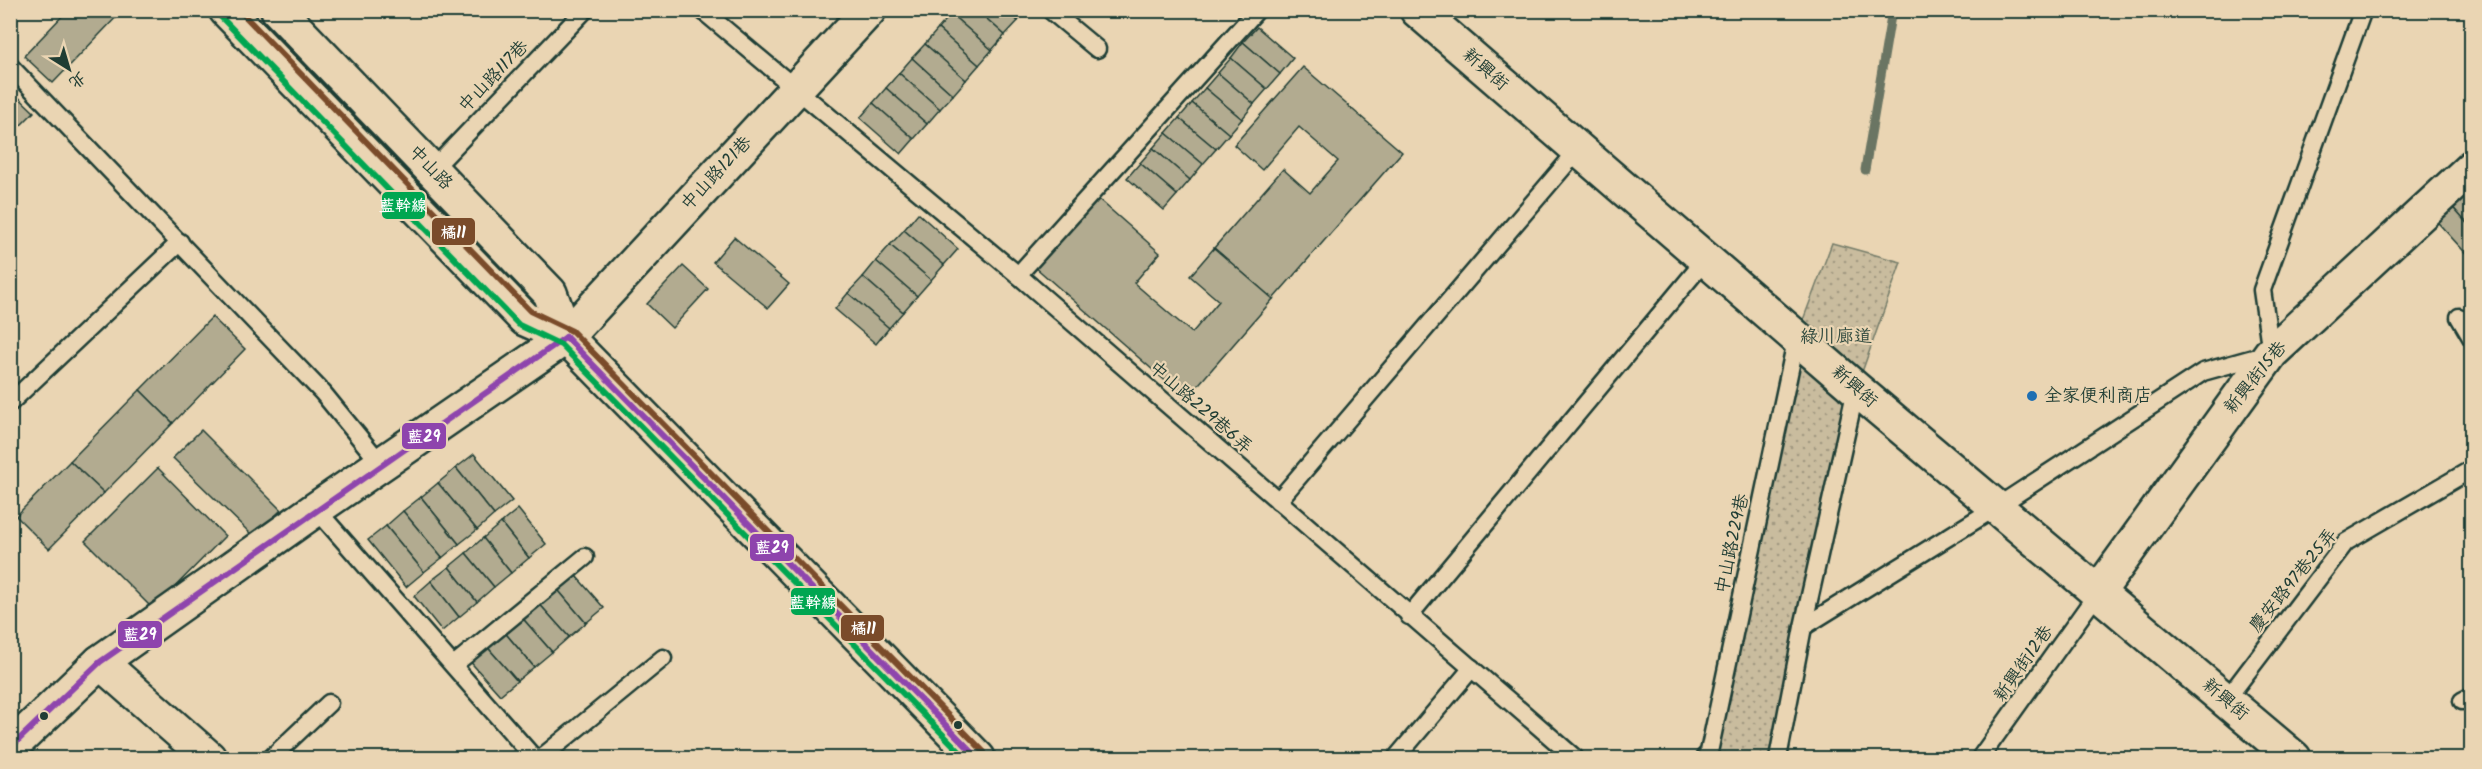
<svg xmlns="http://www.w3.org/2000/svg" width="2482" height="769" viewBox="0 0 2482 769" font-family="Kalam,'LXGW WenKai TC',sans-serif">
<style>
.park{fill:url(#park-dots);stroke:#747c69;stroke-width:1.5}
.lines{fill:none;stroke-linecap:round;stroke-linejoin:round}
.stream{stroke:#6a7563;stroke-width:9}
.building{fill:#b2ab90;stroke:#1f3d34;stroke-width:1.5}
.lane-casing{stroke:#1f3d34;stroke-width:21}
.street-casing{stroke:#1f3d34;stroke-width:38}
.secondary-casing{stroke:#1f3d34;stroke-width:38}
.primary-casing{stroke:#1f3d34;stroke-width:38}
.lane{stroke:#ead5b3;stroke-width:16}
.street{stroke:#ead5b3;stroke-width:33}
.secondary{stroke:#ead5b3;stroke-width:33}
.primary{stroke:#ead5b3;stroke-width:33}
.bus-1-casing{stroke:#ead5b3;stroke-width:10}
.bus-2-casing{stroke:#ead5b3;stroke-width:10}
.bus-3-casing{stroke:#ead5b3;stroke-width:10}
.bus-1{stroke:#8e44ad;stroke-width:6}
.bus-2{stroke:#00a651;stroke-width:6}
.bus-3{stroke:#7a4b2a;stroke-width:6}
.poi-dot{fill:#1f6fb2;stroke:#ead5b3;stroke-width:2}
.bus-dot{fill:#1f3d34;stroke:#ead5b3;stroke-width:2}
.labels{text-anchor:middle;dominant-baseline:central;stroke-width:4.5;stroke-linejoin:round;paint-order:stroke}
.street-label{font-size:18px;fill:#1f3d34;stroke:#ead5b3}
.park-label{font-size:18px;fill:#304a3f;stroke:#ead5b3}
.poi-label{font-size:18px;fill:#1f3d34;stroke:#ead5b3;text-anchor:start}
.line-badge{stroke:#ead5b3;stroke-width:2}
.badge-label{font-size:16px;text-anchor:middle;font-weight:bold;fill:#fff}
</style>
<defs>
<pattern id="park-dots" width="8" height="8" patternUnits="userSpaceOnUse" patternTransform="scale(1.5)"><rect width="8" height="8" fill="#c9bc9e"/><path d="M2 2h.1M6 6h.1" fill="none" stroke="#a39a82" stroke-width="1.8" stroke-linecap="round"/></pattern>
</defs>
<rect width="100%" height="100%" fill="#ead5b3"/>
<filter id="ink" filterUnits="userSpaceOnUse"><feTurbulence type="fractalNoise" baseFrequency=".0167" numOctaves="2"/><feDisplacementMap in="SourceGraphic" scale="12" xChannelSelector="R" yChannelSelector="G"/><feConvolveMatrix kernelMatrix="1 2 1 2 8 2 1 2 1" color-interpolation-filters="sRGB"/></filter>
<g filter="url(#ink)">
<polygon class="park" points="1832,243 1901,262 1856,389 1777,758 1704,758 1797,336"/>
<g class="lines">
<polyline class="stream" points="1865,170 1892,10"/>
</g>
<g class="building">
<polygon points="68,10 123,10 53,83 24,56"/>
<polygon points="954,10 977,10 1005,35 992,50 951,14"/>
<polygon points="977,10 1007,10 1018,21 1005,35"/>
<polygon points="1007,10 1027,10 1018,21"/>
<polygon points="951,14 992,50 979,65 938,29"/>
<polygon points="1257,27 1293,58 1280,74 1243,42"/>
<polygon points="938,29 979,65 966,80 925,44"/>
<polygon points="1243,42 1280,74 1267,89 1231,58"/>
<polygon points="925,44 966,80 953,95 912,58"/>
<polygon points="912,58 953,95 940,109 899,73"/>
<polygon points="1231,58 1267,89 1254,104 1218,73"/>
<polygon points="1303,67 1402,152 1273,299 1214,248 1283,169 1310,193 1338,161 1299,127 1262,170 1234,145"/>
<polygon points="899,73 940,109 927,124 886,88"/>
<polygon points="1218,73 1254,104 1242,119 1205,88"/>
<polygon points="886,88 927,124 914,139 873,103"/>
<polygon points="1205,88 1242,119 1229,134 1192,103"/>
<polygon points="10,89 34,112 11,135 10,134"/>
<polygon points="873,103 914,139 901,154 860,118"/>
<polygon points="1192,103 1229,134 1216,149 1179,118"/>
<polygon points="1179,118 1216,149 1203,164 1166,133"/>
<polygon points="1166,133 1203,164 1190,180 1153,148"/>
<polygon points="1153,148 1190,180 1177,195 1140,163"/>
<polygon points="1140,163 1177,195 1164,210 1127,178"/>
<polygon points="2463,187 2472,197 2472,229 2447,201"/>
<polygon points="1095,196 1160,253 1134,283 1192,333 1219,301 1190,276 1214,248 1273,299 1186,399 1034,266"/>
<polygon points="2447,201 2472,229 2472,260 2431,215"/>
<polygon points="918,213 958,249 944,265 904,230"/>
<polygon points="904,230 944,265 931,280 890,245"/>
<polygon points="734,237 789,284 768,308 713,262"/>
<polygon points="890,245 931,280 917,296 876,261"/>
<polygon points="876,261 917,296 903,312 863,277"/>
<polygon points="683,266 708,289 672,328 647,304"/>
<polygon points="863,277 903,312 889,328 848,293"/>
<polygon points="848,293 889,328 876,344 835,309"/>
<polygon points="212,317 245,349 173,423 140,390"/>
<polygon points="140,390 173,423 104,493 70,461"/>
<polygon points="201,430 281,510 254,537 173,458"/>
<polygon points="474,454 512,501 494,515 456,468"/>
<polygon points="70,461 104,493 49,549 16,516"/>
<polygon points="158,468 225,536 153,609 85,541"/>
<polygon points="456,468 494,515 477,530 438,483"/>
<polygon points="438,483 477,530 459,544 421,497"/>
<polygon points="421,497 459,544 442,558 403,511"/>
<polygon points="518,509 546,544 529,558 501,523"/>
<polygon points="403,511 442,558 424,572 386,526"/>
<polygon points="501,523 529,558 511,573 483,538"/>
<polygon points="386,526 424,572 406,587 368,540"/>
<polygon points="483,538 511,573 494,587 466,553"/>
<polygon points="466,553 494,587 477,602 449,567"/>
<polygon points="449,567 477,602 459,617 431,581"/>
<polygon points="570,569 604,608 586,623 553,584"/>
<polygon points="431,581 459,617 442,631 414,596"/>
<polygon points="553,584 586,623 569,637 535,599"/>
<polygon points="535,599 569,637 552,652 518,613"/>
<polygon points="518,613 552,652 534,667 501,628"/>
<polygon points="501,628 534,667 517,681 483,642"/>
<polygon points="483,642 517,681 500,695 466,657"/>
</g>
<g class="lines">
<g class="lane-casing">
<g id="lane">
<polyline points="702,10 1018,275 1575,758"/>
<polyline points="1050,10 1097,49"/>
<polyline points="10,66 323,393 381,464"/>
<polyline points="432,170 585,10"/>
<polyline points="1018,275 1257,10"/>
<polyline points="2459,317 2472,339"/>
<polyline points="10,403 180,242"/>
<polyline points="1278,501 1578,150"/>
<polyline points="316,509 534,758"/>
<polyline points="1409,616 1706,259"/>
<polyline points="1803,627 1995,508 2203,372 2271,353 2262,290 2363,10"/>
<polyline points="455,664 585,557"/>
<polyline points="2226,700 2346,542 2472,469"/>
<polyline points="2462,701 2472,696"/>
<polyline points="271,758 329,703"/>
<polyline points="541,758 663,658"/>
<polyline points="1396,758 1472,668"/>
<polyline points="1704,758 1709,752 1797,336"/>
<polyline points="1778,758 1803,627 1856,389"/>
<polyline points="1980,758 2099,591"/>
</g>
</g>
<g class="street-casing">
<g id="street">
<polyline points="1417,10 1856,389 2294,758"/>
<polyline points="566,337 869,10"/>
<polyline points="2099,591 2271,353 2472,167"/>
<polyline points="100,662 209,758"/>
</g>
</g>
<g class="secondary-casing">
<polyline id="secondary" points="10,748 100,662 316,509 566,337"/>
</g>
<g class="primary-casing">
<g id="primary">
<polyline points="226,10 525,319 566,337 978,758"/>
<polyline points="278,10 550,293 566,337"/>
</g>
</g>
<use href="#lane" class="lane"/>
<use href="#street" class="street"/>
<use href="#secondary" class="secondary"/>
<use href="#primary" class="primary"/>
<g class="bus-1-casing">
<g id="bus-1">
<polyline points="566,337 978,758"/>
<polyline points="10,748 100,662 566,337"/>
</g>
</g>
<g class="bus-2-casing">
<polyline id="bus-2" points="220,16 519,325 561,345 966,758"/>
</g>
<g class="bus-3-casing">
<polyline id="bus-3" points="239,10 530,311 572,331 984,752"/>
</g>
<use href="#bus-1" class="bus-1"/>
<use href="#bus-2" class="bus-2"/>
<use href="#bus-3" class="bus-3"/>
</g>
</g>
<circle class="poi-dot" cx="2032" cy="396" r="6"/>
<g class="bus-dot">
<circle cx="44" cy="716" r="5"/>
<circle cx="958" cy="725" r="5"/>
</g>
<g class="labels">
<g class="street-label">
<text transform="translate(1485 70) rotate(41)">新興街</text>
<text transform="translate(494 77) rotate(-46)">中山路117巷</text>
<text transform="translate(430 168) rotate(46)">中山路</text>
<text transform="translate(717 174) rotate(-47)">中山路121巷</text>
<text transform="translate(2256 378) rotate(-51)">新興街15巷</text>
<text transform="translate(1854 387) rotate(41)">新興街</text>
<text transform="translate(1200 408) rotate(41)">中山路229巷6弄</text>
<text transform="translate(1733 544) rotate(-78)">中山路229巷</text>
<text transform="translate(2294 581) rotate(-51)">慶安路97巷25弄</text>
<text transform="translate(2024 664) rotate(-55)">新興街12巷</text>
<text transform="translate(2225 700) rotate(40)">新興街</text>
</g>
<g class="park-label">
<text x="1836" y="337">綠川廊道</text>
</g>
<g class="poi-label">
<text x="2044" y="396">全家便利商店</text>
</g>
</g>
<g class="line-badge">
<rect x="381" y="191" width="45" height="29" rx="6" fill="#00a651"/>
<rect x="431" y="217" width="45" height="29" rx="6" fill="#7a4b2a"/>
<rect x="401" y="422" width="46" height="28" rx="6" fill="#8e44ad"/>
<rect x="749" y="533" width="46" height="29" rx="6" fill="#8e44ad"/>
<rect x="790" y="587" width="46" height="29" rx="6" fill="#00a651"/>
<rect x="840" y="614" width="45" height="28" rx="6" fill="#7a4b2a"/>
<rect x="117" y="620" width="46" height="29" rx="6" fill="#8e44ad"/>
</g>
<g class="badge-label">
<text x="403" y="211">藍幹線</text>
<text x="453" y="238">橘11</text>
<text x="424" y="442">藍29</text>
<text x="772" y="553">藍29</text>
<text x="813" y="608">藍幹線</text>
<text x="863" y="634">橘11</text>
<text x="140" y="640">藍29</text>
</g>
<rect width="2482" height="769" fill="none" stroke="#ead5b3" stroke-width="36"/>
<rect x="18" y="18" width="2446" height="733" fill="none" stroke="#1f3d34" stroke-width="2" filter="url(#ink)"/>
<g transform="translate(69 69) rotate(143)" stroke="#ead5b3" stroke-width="4.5" paint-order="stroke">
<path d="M0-4.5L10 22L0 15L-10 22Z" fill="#1f3d34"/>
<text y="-9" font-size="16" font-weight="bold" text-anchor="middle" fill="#1f3d34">北</text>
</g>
</svg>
